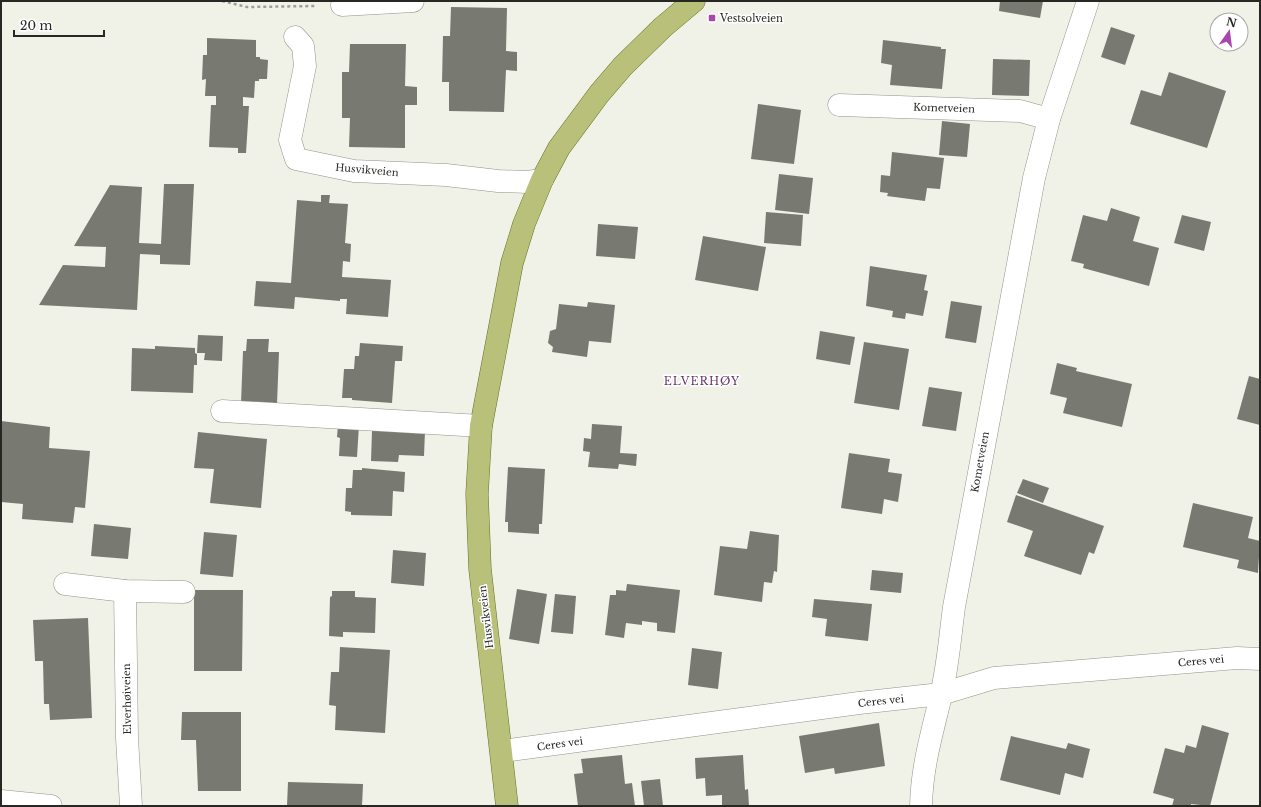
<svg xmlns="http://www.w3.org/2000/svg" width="1261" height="807" viewBox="0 0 1261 807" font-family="'Libre Baskerville',serif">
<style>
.building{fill:#787a71}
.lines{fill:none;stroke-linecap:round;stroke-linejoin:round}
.minor-casing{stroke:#919389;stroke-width:23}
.major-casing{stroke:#677021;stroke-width:23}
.path{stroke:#9d9e97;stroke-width:2.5;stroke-dasharray:3 3;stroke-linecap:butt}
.minor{stroke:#fff;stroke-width:22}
.major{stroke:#b9c079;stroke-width:22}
.poi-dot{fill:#a846ac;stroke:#fff;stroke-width:1.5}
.labels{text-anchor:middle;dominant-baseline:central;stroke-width:3;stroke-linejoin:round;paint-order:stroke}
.poi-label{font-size:10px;fill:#272824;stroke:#fff;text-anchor:start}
.street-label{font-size:10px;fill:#272824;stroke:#fff}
.neighbourhood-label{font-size:11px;letter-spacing:1px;fill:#673669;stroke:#fff}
</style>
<rect width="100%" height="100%" fill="#f0f2e8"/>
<g class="building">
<polygon points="1000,1 1043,1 1040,18 999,11"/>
<polygon points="451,7 507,8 506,51 517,52 517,71 506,70 504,112 449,111 449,82 442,82 443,36 450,36"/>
<polygon points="1111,27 1135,35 1125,65 1101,57"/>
<polygon points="207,38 256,40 256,57 260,57 260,59 268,60 267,79 259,79 259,81 255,81 254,98 243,97 243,106 249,106 246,153 238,153 238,148 209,147 211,105 216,105 216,96 205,96 206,79 202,80 203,55 207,55"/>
<polygon points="883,40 941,47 941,49 946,49 942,89 890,85 892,65 881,63"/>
<polygon points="350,44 406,44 405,86 417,87 417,105 405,105 405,148 349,147 350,118 342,118 342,72 349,72"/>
<polygon points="993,59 1030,60 1029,96 992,95"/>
<polygon points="1169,72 1226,91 1207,148 1130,124 1141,90 1161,96"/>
<polygon points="758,104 801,110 794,164 751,159"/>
<polygon points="942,121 970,124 967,157 939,155"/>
<polygon points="892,152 944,158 940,189 927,188 925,201 887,196 888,193 880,192 881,175 890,176"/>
<polygon points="779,174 813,178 809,214 775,210"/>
<polygon points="164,184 194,184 190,265 160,264 160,255 140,254 137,310 39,305 63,265 105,267 106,247 74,246 110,185 142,187 139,243 161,244"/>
<polygon points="321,195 330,195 329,203 348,204 345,243 351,244 350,262 343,261 342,277 391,280 388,317 346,314 347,299 340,299 340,301 295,297 294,309 254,306 256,281 291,283 297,200 321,202"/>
<polygon points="1111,208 1140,217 1133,241 1159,248 1149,286 1083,268 1084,264 1071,261 1083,215 1107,221"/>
<polygon points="766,212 803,215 801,246 764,243"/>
<polygon points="1182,215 1211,222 1204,251 1174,243"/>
<polygon points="598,224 638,227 635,259 596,256"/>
<polygon points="703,236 766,247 758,291 695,280"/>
<polygon points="870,266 927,275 924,290 928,291 923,316 906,313 905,319 892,317 893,311 866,306"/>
<polygon points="951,301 982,306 976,343 945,338"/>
<polygon points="588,302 615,305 611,343 589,341 587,357 552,352 553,347 548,343 550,331 556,329 559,304 587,307"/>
<polygon points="820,331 855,337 850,365 816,359"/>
<polygon points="198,335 223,336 222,361 204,360 205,353 197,353"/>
<polygon points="247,339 269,339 268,352 279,352 277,404 241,403 243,351 246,351"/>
<polygon points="864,342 909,349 899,410 854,403"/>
<polygon points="360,343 403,346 402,361 395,361 392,403 352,400 352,398 342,398 344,369 354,369 355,356 359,356"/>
<polygon points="155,346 195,348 195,353 197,354 197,365 194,365 193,393 131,391 132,348 155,349"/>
<polygon points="1057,363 1077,368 1076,371 1132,384 1122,427 1063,413 1067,398 1050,394"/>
<polygon points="1249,376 1260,379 1260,425 1237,419"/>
<polygon points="929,387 962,392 956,431 922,426"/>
<polygon points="1,421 50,427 49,448 90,451 85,508 75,507 73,523 22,519 23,504 1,502"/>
<polygon points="338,424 359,425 357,457 339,456 340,438 337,437"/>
<polygon points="592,424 622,426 620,453 637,454 636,466 619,464 618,469 588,467 590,452 583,451 584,438 591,439"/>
<polygon points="372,431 425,431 424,456 399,455 398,462 371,461"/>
<polygon points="198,432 267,439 261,508 210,503 214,469 194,468"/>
<polygon points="849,453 890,459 888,472 902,474 898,502 884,499 882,514 841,508"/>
<polygon points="508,467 545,469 542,524 539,524 539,534 508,532 508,522 505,522"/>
<polygon points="362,468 405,472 404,492 393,491 392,516 351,515 351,512 345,511 346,488 352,488 353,470 362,470"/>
<polygon points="1023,479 1049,488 1043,503 1017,493"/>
<polygon points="1016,495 1104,526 1094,554 1089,552 1081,575 1024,556 1033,531 1007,522"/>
<polygon points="1193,503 1253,517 1248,538 1260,541 1258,573 1237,568 1239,560 1183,547"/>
<polygon points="94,524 131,528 128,559 91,556"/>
<polygon points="750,531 779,535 777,572 774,571 772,583 764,582 762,602 714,595 720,546 747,549"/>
<polygon points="204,532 237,535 233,577 200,574"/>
<polygon points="393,550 426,553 424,586 391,583"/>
<polygon points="872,570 903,573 901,593 870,590"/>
<polygon points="627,584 680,590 675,633 657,631 657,623 642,621 642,625 626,623 624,638 605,635 610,595 616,595 616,590 626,591"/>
<polygon points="517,589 547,594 539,644 509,639"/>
<polygon points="194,590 243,590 242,671 194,671"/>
<polygon points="332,591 355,591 355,597 376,598 375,633 343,632 343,637 329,636 330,597 332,596"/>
<polygon points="555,594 576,596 573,634 551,632"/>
<polygon points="814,599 872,604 868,641 825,636 827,619 812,617"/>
<polygon points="88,618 92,718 50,720 49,704 44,704 43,661 35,661 33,620"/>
<polygon points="340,647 390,650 385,733 335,730 336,706 329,705 331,672 339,672"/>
<polygon points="692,648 722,652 718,689 688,685"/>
<polygon points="182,712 241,712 241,791 198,791 196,740 181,740"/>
<polygon points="879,723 885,766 835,774 834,768 805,773 799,736"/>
<polygon points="1202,725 1229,733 1210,806 1191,804 1191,806 1172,806 1174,799 1153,793 1165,748 1184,753 1186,745 1196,748"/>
<polygon points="1011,736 1066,749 1068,743 1090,749 1083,778 1065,773 1060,795 1000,780"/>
<polygon points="622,755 625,784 632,783 635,806 578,806 574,774 583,773 581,759"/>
<polygon points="743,755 745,790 748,789 749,806 722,806 722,795 706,796 705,778 696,779 695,758"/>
<polygon points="660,779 663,806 644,806 641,781"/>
<polygon points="288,782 363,784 362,806 287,806"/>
</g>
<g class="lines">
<g class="minor-casing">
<g id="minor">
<polyline points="342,5 413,1"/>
<polyline points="295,37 303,46 305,66 290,140 296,159 354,171 446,175 498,181 527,182 542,180"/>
<polyline points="839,105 1020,111 1049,119"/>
<polyline points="222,411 481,426"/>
<polyline points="65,584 125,591 184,592"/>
<polyline points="125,591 127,738 131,806"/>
<polyline points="502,754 510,750 859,703 941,694 994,678 1237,658 1260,659"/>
<polyline points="1,801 51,806"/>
<path d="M921,806C922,765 932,734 941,695C948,666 950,637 954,607L1034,178L1049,119L1088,1"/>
</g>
</g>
<g class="major-casing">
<polyline id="major" points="507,806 480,569 477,494 481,426 512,263 524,224 542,180 559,148 599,94 623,66 663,27 694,1"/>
</g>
<polyline class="path" points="222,1 247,7 316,6"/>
<use href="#minor" class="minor"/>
<use href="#major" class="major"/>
</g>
<rect class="poi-dot" x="708" y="14" width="8" height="8" rx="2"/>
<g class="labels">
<g class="poi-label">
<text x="720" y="18">Vestsolveien</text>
</g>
<g class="street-label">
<text transform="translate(944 108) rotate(2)">Kometveien</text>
<text transform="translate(367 170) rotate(5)">Husvikveien</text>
<text transform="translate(980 462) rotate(-80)">Kometveien</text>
<text transform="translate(486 617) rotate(-97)">Husvikveien</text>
<text transform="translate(1201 661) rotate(-5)">Ceres vei</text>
<text transform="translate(127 699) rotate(-91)">Elverhøiveien</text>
<text transform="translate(881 701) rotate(-6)">Ceres vei</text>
<text transform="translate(560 744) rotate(-8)">Ceres vei</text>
</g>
<g class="neighbourhood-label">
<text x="702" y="381">ELVERHØY</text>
</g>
</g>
<rect width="1261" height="807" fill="none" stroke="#272824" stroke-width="4"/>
<g transform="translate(1229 32) rotate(14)"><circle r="19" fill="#ffffff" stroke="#a9a9a7"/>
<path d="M0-3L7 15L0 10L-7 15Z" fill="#a846ac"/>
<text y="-6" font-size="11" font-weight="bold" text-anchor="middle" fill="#272824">N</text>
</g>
<path d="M14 30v6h90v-6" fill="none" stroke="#272824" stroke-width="2"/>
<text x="20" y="30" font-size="12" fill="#272824" stroke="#ffffff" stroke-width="3" paint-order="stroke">20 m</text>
</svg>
